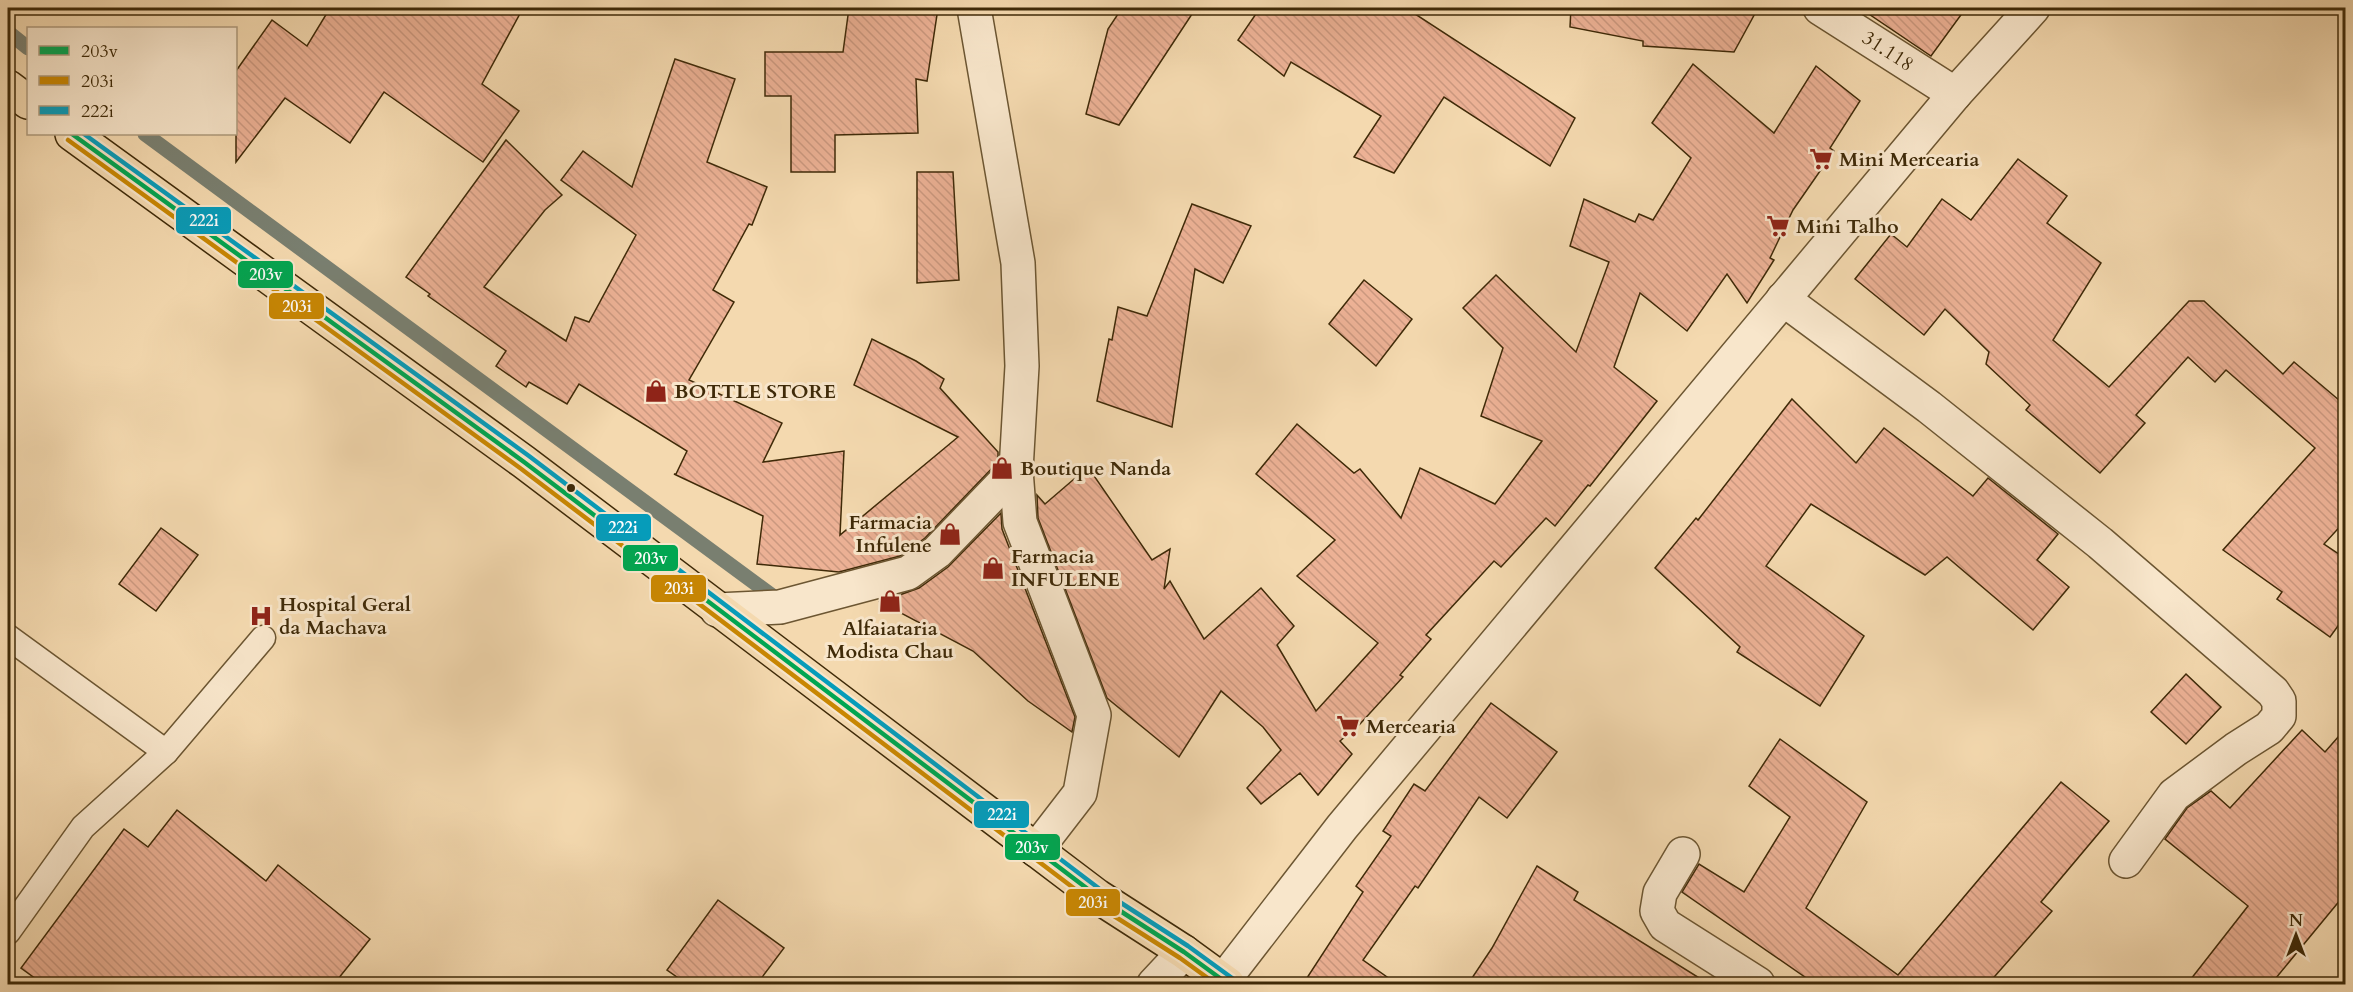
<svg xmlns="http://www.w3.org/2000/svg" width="2353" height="992" viewBox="0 0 2353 992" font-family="Cardo,serif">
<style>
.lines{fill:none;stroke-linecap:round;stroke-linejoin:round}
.stream{stroke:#797f70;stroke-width:15}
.building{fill:url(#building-back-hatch);stroke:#3f2a08;stroke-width:1.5}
.service-casing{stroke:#6c5632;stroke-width:27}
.minor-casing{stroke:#6c5632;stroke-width:36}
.primary-casing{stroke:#3f2a08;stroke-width:36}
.service{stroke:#f8e6cb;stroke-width:24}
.minor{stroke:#f8e6cb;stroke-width:33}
.primary{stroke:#f4d9af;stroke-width:33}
.bus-1-casing{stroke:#f8e6cb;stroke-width:9}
.bus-2-casing{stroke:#f8e6cb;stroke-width:9}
.bus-3-casing{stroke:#f8e6cb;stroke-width:9}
.bus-1{stroke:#00a651;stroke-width:4.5}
.bus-2{stroke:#c98702;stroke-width:4.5}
.bus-3{stroke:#069cba;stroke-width:4.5}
.bus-dot{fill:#3f2a08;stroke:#f8e6cb;stroke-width:2}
.labels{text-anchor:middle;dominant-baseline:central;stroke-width:6;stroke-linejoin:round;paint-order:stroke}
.street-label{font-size:20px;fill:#3f2a08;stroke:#f8e6cb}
.poi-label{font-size:20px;font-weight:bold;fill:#3f2a08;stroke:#f8e6cb;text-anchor:start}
.line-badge{stroke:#f8e6cb;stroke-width:2}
.badge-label{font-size:16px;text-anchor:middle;font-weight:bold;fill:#fff}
</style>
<defs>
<pattern id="building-back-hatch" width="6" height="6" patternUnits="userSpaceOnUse" patternTransform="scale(1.5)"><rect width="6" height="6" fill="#ecb195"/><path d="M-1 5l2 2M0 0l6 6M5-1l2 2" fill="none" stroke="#cb987f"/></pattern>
</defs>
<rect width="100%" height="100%" fill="#f4d9af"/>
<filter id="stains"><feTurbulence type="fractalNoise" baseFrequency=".00333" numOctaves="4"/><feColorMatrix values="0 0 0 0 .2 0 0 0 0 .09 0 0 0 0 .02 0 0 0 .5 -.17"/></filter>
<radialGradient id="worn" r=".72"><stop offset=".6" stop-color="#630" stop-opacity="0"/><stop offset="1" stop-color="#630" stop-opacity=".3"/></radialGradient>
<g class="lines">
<g class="stream">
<polyline points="8,32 28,48"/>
<polyline points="145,134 778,600"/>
</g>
</g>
<g class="building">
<polygon points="330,8 523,8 482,84 519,111 483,162 384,92 350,143 285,98 236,162 236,71 272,20 307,46"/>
<polygon points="849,8 938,8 927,81 916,79 918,133 835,135 835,172 791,172 791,96 765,96 765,52 843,52"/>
<polygon points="1122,8 1196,8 1119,125 1086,114 1108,29"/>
<polygon points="1260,8 1406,8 1575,118 1550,166 1444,97 1394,173 1354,157 1381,116 1291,62 1284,76 1238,40"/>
<polygon points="1571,8 1758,8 1734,52 1643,46 1643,41 1570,27"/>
<polygon points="1860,8 1966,8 1931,56"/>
<polygon points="675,59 735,79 707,162 767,187 752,225 749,224 713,290 734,302 689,380 782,423 763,462 844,451 840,535 958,437 854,385 872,339 916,361 944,379 940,388 998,452 998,462 925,538 900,556 839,572 757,564 763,516 674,474 676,474 687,451 579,384 567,404 529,382 526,387 496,366 506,351 428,296 430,294 406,277 506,140 562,195 545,210 484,287 566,341 575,317 589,322 636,235 561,180 583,151 632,187"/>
<polygon points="1693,64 1774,133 1816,66 1860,101 1830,148 1834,151 1793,210 1770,258 1774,260 1747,303 1727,274 1687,331 1640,293 1614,367 1657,401 1590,486 1588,485 1555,526 1546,518 1501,567 1494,561 1426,635 1431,639 1400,675 1403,677 1360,724 1340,741 1352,754 1318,795 1300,773 1261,804 1247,788 1281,750 1263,727 1221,691 1179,757 1107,698 1038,518 1037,495 1045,504 1088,467 1152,560 1170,549 1164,589 1170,581 1204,639 1261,588 1294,626 1277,645 1316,711 1378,643 1297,576 1335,540 1256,474 1297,424 1354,473 1360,469 1401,518 1420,468 1495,504 1542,441 1481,416 1503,348 1463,308 1496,275 1576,352 1609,262 1570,246 1584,199 1635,222 1639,214 1653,220 1691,158 1652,123"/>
<polygon points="2018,159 2067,196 2047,223 2101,263 2053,340 2109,387 2189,301 2204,301 2283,374 2294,362 2346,406 2346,520 2324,544 2346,559 2346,615 2330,637 2277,599 2282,592 2223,550 2315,448 2226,370 2215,382 2188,357 2136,415 2145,423 2100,473 2026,410 2030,405 1986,364 1989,352 1945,309 1924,335 1855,279 1891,234 1907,247 1942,199 1971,220"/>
<polygon points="917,172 953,172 959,280 917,283"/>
<polygon points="1192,204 1251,226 1223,283 1195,269 1172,427 1097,401 1109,339 1112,340 1118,307 1147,316"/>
<polygon points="1364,280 1412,319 1376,366 1329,324"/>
<polygon points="1792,399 1856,463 1884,428 1973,496 1988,478 2058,534 2037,560 2069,587 2033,630 1947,557 1925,575 1811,504 1766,566 1864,636 1820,706 1737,652 1740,647 1655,568 1696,518 1698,520"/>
<polygon points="1001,513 1002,529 1075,717 1072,732 1028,701 973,651 880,602 919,588 948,567"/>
<polygon points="161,528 198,555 156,611 119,584"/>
<polygon points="2186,674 2221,707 2186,744 2151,712"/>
<polygon points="1491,703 1557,752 1507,818 1479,797 1418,888 1415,886 1363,960 1397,984 1303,984 1363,892 1356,886 1391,836 1383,831 1414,784 1425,791"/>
<polygon points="2346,728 2346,893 2271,984 2187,984 2248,906 2165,839 2187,808 2211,791 2230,808 2302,730 2325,752"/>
<polygon points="1780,739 1867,802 1806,908 1898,975 2061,782 2109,821 2041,902 2052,911 1988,984 1815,984 1682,892 1699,864 1744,892 1790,817 1749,786"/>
<polygon points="177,810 266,881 278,865 370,939 334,984 43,984 21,968 124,829 148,847"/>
<polygon points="1537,866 1578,892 1574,900 1709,984 1468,984 1492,948"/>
<polygon points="718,900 784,948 757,984 687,984 667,970"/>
</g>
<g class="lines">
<g class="service-casing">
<g id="service">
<polyline points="8,637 166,752"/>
<polyline points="8,932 83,827 166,752 263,638"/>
</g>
</g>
<g class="minor-casing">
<g id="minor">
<polyline points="1820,8 1955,94"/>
<polyline points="1783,299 1929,407 2100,543 2273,692 2279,701 2279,716 2269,728 2236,749 2174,795 2126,861"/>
<polyline points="1016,470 1020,522 1094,715 1080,793 1036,850"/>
<polyline points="717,610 780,607 908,573 937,552 1016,470 1022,366 1018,263 974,8"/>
<polyline points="1683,854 1660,893 1657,911 1665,925 1758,984"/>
<polyline points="1223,981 1342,827 1955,94 2033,8"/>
<polyline points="1154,984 1184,952"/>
</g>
</g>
<g class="primary-casing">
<g id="primary">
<polyline points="8,87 28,102"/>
<polyline points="72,134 524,462 1097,896 1184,952 1228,984"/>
</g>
</g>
<use href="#service" class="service"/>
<use href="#minor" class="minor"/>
<use href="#primary" class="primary"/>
<g class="bus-1-casing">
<polyline id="bus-1" points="72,134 524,462 1097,896 1184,952 1228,984"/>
</g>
<g class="bus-2-casing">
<polyline id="bus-2" points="68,140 520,468 1092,902 1180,958 1216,984"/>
</g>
<g class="bus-3-casing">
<polyline id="bus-3" points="84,134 529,456 1101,890 1188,946 1232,978"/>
</g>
<use href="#bus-1" class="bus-1"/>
<use href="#bus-2" class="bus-2"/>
<use href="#bus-3" class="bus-3"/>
</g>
<defs>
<g id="supermarket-bare" transform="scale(1.8)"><path d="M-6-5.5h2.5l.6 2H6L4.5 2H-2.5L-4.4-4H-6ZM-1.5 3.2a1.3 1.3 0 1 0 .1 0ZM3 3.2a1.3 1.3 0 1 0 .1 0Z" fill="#8f2418" stroke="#f8e6cb" stroke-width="2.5" paint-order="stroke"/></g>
<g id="shop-bare" transform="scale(1.8)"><path d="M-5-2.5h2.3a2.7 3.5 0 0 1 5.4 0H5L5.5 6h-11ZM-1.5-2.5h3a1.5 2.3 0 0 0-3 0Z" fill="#8f2418" stroke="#f8e6cb" stroke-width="2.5" paint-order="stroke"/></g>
<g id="hospital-bare" transform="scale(1.8)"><path d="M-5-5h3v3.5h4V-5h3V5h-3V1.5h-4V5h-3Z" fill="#8f2418" stroke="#f8e6cb" stroke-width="2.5" paint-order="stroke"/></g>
</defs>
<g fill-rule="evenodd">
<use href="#supermarket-bare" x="1821" y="159"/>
<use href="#supermarket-bare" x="1778" y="226"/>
<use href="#shop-bare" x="656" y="391"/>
<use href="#shop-bare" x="1002" y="468"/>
<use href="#shop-bare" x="950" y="534"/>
<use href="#shop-bare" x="993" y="568"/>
<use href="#shop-bare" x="890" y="601"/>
<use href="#hospital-bare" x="261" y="616"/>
<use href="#supermarket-bare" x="1348" y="726"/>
</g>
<circle class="bus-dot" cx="571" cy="488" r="5"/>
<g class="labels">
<g class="street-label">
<text transform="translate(1888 51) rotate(33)">31.118</text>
</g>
<g class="poi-label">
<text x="1839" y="159">Mini Mercearia</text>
<text x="1796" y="226">Mini Talho</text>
<text x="674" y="391">BOTTLE STORE</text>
<text x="1020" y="468">Boutique Nanda</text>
<text x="932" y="522" text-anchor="end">Farmacia<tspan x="932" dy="23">Infulene</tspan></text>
<text x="1011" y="556">Farmacia<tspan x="1011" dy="23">INFULENE</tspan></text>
<text x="279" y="604">Hospital Geral<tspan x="279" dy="23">da Machava</tspan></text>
<text x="890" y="628" text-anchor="middle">Alfaiataria<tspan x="890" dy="23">Modista Chau</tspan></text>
<text x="1366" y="726">Mercearia</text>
</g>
</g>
<g class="line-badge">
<rect x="175" y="206" width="57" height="29" rx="6" fill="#069cba"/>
<rect x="237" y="260" width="57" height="29" rx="6" fill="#00a651"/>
<rect x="268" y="292" width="57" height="28" rx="6" fill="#c98702"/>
<rect x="595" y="513" width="57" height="29" rx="6" fill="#069cba"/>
<rect x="622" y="544" width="57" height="28" rx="6" fill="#00a651"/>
<rect x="650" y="574" width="57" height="29" rx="6" fill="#c98702"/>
<rect x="973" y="800" width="57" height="29" rx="6" fill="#069cba"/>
<rect x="1004" y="833" width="57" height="28" rx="6" fill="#00a651"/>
<rect x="1065" y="888" width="56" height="29" rx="6" fill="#c98702"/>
</g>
<g class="badge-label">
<text x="204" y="226">222i</text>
<text x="266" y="280">203v</text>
<text x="297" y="312">203i</text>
<text x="623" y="533">222i</text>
<text x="651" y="564">203v</text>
<text x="679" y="594">203i</text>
<text x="1002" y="820">222i</text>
<text x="1032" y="853">203v</text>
<text x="1093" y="908">203i</text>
</g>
<rect width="2353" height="992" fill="none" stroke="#f4d9af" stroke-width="30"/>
<rect x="9" y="9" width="2335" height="974" fill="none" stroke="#3f2a08" stroke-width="3"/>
<rect x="15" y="15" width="2323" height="962" fill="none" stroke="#3f2a08" stroke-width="1.5"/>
<rect x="27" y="27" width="210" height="108" fill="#f8e6cb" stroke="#ae9b7d" stroke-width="1.5"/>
<rect x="39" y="46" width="30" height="9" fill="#00a651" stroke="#ae9b7d" stroke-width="1.5"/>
<text x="81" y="57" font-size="18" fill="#3f2a08">203v</text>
<rect x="39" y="76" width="30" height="9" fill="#c98702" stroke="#ae9b7d" stroke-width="1.5"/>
<text x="81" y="87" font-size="18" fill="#3f2a08">203i</text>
<rect x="39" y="106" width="30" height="9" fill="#069cba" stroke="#ae9b7d" stroke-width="1.5"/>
<text x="81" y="117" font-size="18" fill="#3f2a08">222i</text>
<g transform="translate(2296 935)" stroke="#f8e6cb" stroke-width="4.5" paint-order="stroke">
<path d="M0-4.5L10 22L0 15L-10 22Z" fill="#3f2a08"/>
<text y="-9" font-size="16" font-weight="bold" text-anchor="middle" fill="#3f2a08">N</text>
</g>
<rect width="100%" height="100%" filter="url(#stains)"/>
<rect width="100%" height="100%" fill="url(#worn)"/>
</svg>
